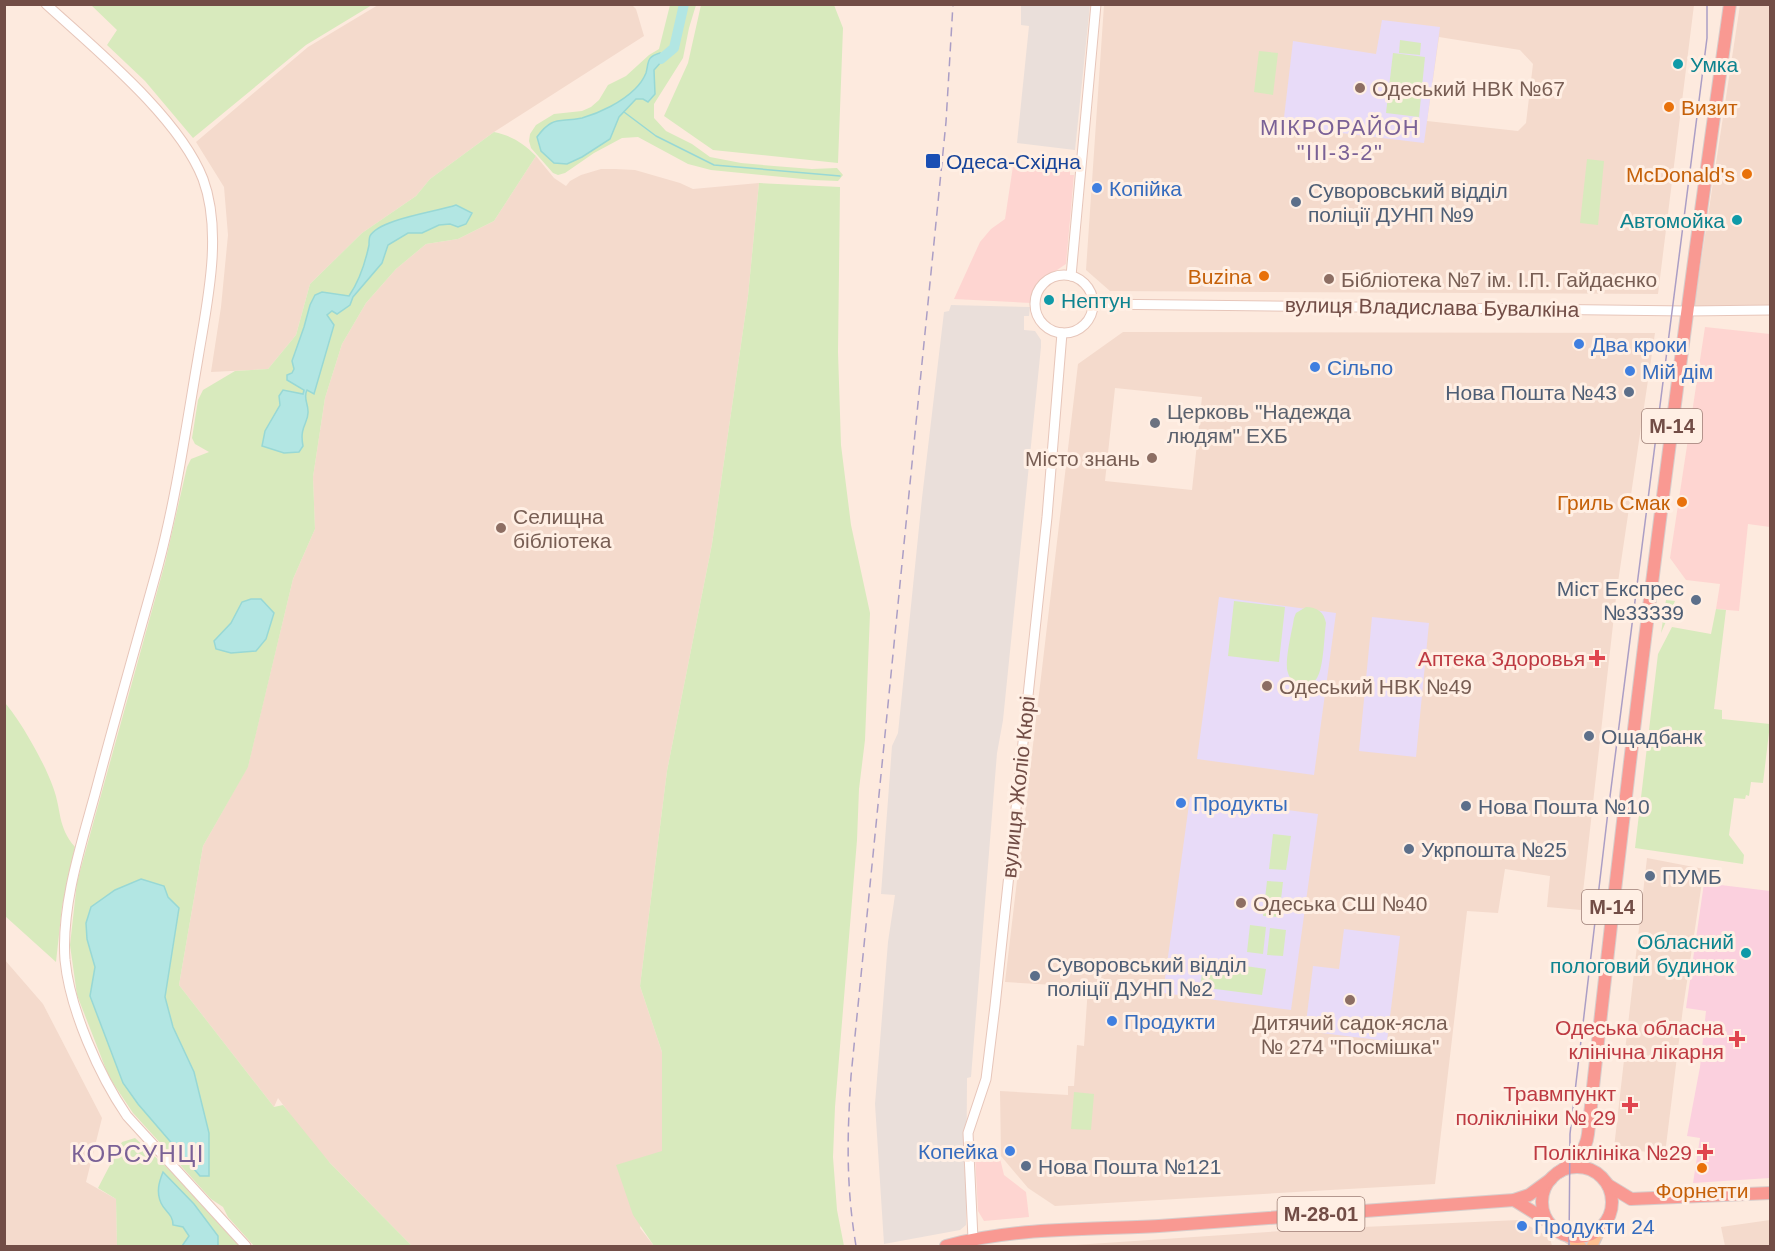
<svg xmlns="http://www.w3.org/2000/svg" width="1775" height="1251" viewBox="0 0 1775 1251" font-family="Helvetica,sans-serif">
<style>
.residential{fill:#f4dacc;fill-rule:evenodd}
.commercial{fill:#fed5d1}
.industrial{fill:#eadfda}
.education{fill:#e8dbf8}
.medical{fill:#fbd0de}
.green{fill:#d8eabd;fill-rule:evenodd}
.water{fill:#b2e6e3;stroke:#98d8d5;stroke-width:1.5}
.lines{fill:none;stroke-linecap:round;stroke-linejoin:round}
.stream{stroke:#98d8d5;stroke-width:1.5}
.river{stroke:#b2e6e3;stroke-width:10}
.secondary-casing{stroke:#e7c6ba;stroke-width:11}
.primary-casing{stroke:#d8cdcb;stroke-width:13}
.highway-casing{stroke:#d8cdcb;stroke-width:14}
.secondary{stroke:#fff;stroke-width:9}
.primary{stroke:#fec193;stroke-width:10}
.highway{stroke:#f99992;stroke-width:12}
.tram{stroke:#ab9ec5;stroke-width:1.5}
.rail{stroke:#ab9ec5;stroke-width:1.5;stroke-dasharray:9 6;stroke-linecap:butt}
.culture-dot{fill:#0f9aa8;stroke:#ffefe4;stroke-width:2}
.education-dot{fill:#8d6e63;stroke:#ffefe4;stroke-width:2}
.food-dot{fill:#e8710a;stroke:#ffefe4;stroke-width:2}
.transit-dot{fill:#1a4fb4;stroke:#ffefe4;stroke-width:2}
.shop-dot{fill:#3f7fe0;stroke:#ffefe4;stroke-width:2}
.service-dot{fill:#5c6f8a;stroke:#ffefe4;stroke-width:2}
.worship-dot{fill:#6b7280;stroke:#ffefe4;stroke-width:2}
.health-dot{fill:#e0444e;stroke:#ffefe4;stroke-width:2}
.labels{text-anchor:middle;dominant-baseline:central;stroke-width:6;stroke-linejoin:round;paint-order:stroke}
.shield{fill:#ffefe4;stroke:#9c7e75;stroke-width:1.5}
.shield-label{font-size:20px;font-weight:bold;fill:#724d46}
.culture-label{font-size:21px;fill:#0d838f;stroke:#ffefe4;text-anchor:start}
.education-label{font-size:21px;fill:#785e54;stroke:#ffefe4;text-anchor:start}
.food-label{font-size:21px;fill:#c56008;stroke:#ffefe4;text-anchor:end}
.transit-label{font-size:21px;fill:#164399;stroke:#ffefe4;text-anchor:start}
.shop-label{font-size:21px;fill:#366cbe;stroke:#ffefe4;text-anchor:start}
.service-label{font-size:21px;fill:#4e5e75;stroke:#ffefe4;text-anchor:start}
.street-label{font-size:21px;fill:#724d46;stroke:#ffefe4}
.worship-label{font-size:21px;fill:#5b616d;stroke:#ffefe4;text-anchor:start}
.health-label{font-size:21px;fill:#be3a42;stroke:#ffefe4;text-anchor:end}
.neighbourhood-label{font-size:22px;letter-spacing:1.5px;fill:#7a6196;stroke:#ffefe4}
.quarter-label{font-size:24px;letter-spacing:1.5px;fill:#7a6196;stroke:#ffefe4}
</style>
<rect width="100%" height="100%" fill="#fdeade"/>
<g class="residential">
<polygon points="378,5 632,5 636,9 644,36 494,132 430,179 416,196 362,233 310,284 296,335 268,369 211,372 221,307 228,235 224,187 196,142 308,47"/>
<path d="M1104,5H1694L1658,294L1110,291L1086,270ZM1439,37L1520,50L1533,64L1526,123L1518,131L1427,121Z"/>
<polygon points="1740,5 1770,5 1770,308 1694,308"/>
<polygon points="536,156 554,178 566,186 570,181 581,175 601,169 615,169 635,170 680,183 693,189 759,183 748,296 712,544 667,771 640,986 662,1052 662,1151 640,1228 654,1246 412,1246 330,1163 307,1137 278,1098 274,1107 179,985 203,846 248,766 293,579 315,529 313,477 325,398 342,344 366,303 396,269 426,244 458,239 494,221"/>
<path d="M1123,332L1655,333L1617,589L1581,910L1547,907L1550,876L1505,869L1498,913L1467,911L1435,1184L1055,1206L1028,1188L1001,1156L1000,1091L1068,1095V1086H1074L1077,1045L1084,1046L1088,987L1005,982L1078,364ZM1115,388L1202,397L1192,490L1105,481Z"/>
<polygon points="1647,858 1704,869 1683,1008 1665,1154 1614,1148"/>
<polygon points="4,959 43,1004 102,1118 86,1182 116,1199 117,1246 5,1246"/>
<polygon points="1519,1220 1550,1238 1552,1246 1060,1246 1296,1230"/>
<polygon points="1770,1220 1770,1246 1725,1246 1721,1227"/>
</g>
<g class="commercial">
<polygon points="1013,166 1070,171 1070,175 1074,175 1066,264 1039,282 1034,290 1031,303 954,299 980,242 991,229 1005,219"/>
<polygon points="1705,327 1770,334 1770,527 1748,524 1739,611 1716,609 1720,584 1686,580 1670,558"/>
<polygon points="997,1146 1004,1175 1026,1192 1029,1217 984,1221 978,1211 975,1156 980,1150"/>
</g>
<g class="industrial">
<polygon points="1021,5 1090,5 1075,150 1017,143 1029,26 1021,25"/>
<polygon points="951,305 1030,307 1029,316 1024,316 1024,330 1035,331 1041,340 1041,347 1003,720 997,753 971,1077 967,1078 966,1225 960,1230 884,1244 875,1104 888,942 895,895 881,894 892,746 898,733 922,498 944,312 949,311"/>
</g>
<g class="education">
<polygon points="1382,20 1440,27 1424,143 1283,126 1293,41 1376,54"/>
<polygon points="1219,597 1336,613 1314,775 1197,759"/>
<polygon points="1372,617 1429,623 1416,757 1359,751"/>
<polygon points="1190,797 1318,814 1291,1010 1163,993"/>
<polygon points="1344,929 1400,936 1387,1041 1305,1031 1313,966 1339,969"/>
</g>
<polygon class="medical" points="1704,883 1770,891 1770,1178 1693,1183 1700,1138 1687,1136 1700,1067 1706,1011 1686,1008"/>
<g class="green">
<polygon points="91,5 372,5 306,45 193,138 145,81 107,45 117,30"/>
<polygon points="670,5 696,5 689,28 683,58 654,104 654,118 666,131 692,144 710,157 741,163 774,166 812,169 837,168 843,175 838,181 813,180 711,170 688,164 638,137 622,138 594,153 565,173 558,175 553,173 531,148 529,141 530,134 536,125 554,114 582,111 591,107 599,100 608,85 626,76 649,55 659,49"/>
<polygon points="701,5 834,5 843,28 838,163 713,150 664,116 688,63"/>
<polygon points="1400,40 1421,43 1420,55 1399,53"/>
<polygon points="1259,51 1278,53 1273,95 1254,92"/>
<polygon points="1393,53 1425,57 1419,117 1386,113"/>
<path d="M494,132C512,136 523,143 536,156L494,221L458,239L426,244L396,269L366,303L342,344L325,398L313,477L315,529L293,579L248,767L203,846L179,985L274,1107L283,1105L330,1163L412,1246H254L228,1217L223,1207L211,1199L133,1113L109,1077L77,995L70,945L77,882L165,563L187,467L191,459L209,452L195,444L192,438L198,400L203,390L235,371L268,369L296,335L310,284L362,233L416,196L430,179ZM141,879L164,886L168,897L179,909L165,997L173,1027L194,1072L209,1133L188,1161L171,1143L90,996L95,967L87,939L86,923L91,907Z"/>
<polygon points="1587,159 1604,161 1598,225 1580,223"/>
<polygon points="759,183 840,187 838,352 841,445 851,525 870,613 865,740 859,789 857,840 835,1107 833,1157 837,1210 844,1246 654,1246 633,1215 616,1165 662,1151 662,1052 640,986 667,771 712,544 748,296"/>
<polygon points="1666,600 1675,601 1661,633"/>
<polygon points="1234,601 1285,607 1279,662 1228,656"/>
<path d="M1306,607C1317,607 1324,612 1326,623C1324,636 1324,667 1317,678C1310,689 1292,687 1288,673C1284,661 1292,632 1294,618L1296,613Z"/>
<polygon points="1716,609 1726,610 1714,709 1722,710 1722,719 1770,724 1763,783 1751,782 1749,796 1746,795 1745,799 1734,798 1729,835 1744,855 1743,864 1635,848 1658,654 1672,627 1711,634"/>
<path d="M5,703C21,721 45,764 53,787C62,811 57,826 75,847L62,907L56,962L5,916Z"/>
<polygon points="1273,834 1291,836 1286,870 1269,869"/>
<polygon points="1267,881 1283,882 1279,917 1263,916"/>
<polygon points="1250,925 1266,927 1263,954 1247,952"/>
<polygon points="1270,928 1286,930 1283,956 1267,955"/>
<polygon points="1204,960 1266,969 1262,995 1200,987"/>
<polygon points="1074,1092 1094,1094 1091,1130 1071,1129"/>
<polygon points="135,1138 188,1187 239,1246 117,1246 116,1199 98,1188 122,1142"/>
</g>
<g class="water">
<path d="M660,53L661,62L654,70L655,94L648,102L643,99H636L619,117L610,139L582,157L567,164L554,163L541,151L537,137C553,115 559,123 582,118C600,113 622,102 635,89C639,85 644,78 646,73C649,62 646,57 660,53Z"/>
<path d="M456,205L472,213L466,224L458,227L450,224L439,225L422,233H408L388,245L382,263L353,297L350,305L337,314L332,311L327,315L334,325L314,394L307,390C303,398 308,403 308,411C309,423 299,426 303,446L299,452L284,453L262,446L265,431L280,405L279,396L283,390L303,394L304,390L287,380V375L292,373L294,369L292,361L304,327L310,305L315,295L322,292L349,296C360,280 365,264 369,245C369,243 369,238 370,236C379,219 436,212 456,205Z"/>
<polygon points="251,599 261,599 274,613 266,639 256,651 231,653 216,649 214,641 231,623 242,602"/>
<polygon points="141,879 164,886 168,897 179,908 165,997 173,1027 194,1072 209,1133 209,1176 200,1176 138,1104 123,1083 90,996 95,967 87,939 86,923 91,907 115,890"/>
<path d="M163,1172L194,1204L218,1236V1246H182L189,1236L183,1227L173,1225C173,1214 165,1212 161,1203C156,1192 159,1182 163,1172Z"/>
</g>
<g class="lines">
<polyline class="stream" points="624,112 656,136 714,165 840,176"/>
<polyline class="river" points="661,59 674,48 684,4"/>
<g class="secondary-casing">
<g id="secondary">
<path d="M46,4C95,49 179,117 203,179C223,233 207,303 198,358C186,428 176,499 158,566C137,642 115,718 95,794C81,845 61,906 65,960C70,1010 99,1075 127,1116L246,1246"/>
<circle cx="1064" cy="304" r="29"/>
<polyline points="1071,276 1096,4"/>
<polyline points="1093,304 1687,311 1770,310"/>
<polyline points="973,1239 968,1133 986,1079 995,1006 1047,517 1062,333"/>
</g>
</g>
<g class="primary-casing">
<g id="primary">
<polyline points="1567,1236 1581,1246"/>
<polyline points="1592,1246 1601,1227"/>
</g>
</g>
<g class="highway-casing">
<g id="highway">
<circle cx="1577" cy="1202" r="35"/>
<path d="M1559,1172C1574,1162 1586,1152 1588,1134C1628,757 1676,380 1730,4"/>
<polyline points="1608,1185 1631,1199 1770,1193"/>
<polyline points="1514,1200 1546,1220"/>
<path d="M946,1246C1015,1227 1088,1230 1159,1226C1278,1217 1396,1208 1514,1200L1529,1195L1551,1179"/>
</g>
</g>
<use href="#secondary" class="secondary"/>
<use href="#primary" class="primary"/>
<use href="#highway" class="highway"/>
<polyline class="tram" points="1569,1246 1570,1134 1607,820 1707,38 1707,4"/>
<path class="rail" d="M856,1246C846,1186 847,1137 851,1076L946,122L953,4"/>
</g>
<g class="culture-dot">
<circle cx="1678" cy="64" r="6"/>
<circle cx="1737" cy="220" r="6"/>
<circle cx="1049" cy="300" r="6"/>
<circle cx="1746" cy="953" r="6"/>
</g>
<g class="education-dot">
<circle cx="1360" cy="88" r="6"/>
<circle cx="1329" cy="279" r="6"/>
<circle cx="1152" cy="458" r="6"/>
<circle cx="501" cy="528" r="6"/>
<circle cx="1267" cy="686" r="6"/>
<circle cx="1241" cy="903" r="6"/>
<circle cx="1350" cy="1000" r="6"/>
</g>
<g class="food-dot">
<circle cx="1669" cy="107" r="6"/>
<circle cx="1747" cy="174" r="6"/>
<circle cx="1264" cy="276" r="6"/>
<circle cx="1682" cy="502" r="6"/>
<circle cx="1702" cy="1168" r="6"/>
</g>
<rect class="transit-dot" x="925" y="153" width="16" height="16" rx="3"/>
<g class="shop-dot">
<circle cx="1097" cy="188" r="6"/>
<circle cx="1579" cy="344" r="6"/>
<circle cx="1315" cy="367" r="6"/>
<circle cx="1630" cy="371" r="6"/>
<circle cx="1181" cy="803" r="6"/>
<circle cx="1112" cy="1021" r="6"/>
<circle cx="1010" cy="1151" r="6"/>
<circle cx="1522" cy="1226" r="6"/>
</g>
<g class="service-dot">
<circle cx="1296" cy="202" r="6"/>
<circle cx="1629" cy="392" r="6"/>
<circle cx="1696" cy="600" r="6"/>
<circle cx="1589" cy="736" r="6"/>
<circle cx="1466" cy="806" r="6"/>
<circle cx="1409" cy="849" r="6"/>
<circle cx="1650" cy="876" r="6"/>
<circle cx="1035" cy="976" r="6"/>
<circle cx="1026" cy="1166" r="6"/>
</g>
<circle class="worship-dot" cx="1155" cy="423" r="6"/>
<g class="health-dot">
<path d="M1594 649h6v6h6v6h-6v6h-6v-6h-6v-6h6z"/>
<path d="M1734 1030h6v6h6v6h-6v6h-6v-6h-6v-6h6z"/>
<path d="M1627 1096h6v6h6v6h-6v6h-6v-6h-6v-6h6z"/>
<path d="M1702 1143h6v6h6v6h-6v6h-6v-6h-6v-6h6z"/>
</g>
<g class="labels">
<g class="shield">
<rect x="1642" y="409" width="60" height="34" rx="4.5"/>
<rect x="1582" y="890" width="60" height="34" rx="4.5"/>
<rect x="1277.5" y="1197" width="87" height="34" rx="4.5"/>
</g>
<g class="shield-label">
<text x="1672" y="426">М-14</text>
<text x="1612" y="907">М-14</text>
<text x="1321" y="1214">М-28-01</text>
</g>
<g class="culture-label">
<text x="1690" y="64">Умка</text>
<text x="1725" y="220" text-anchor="end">Автомойка</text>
<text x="1061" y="300">Нептун</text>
<text x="1734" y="941" text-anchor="end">Обласний<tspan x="1734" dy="24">пологовий будинок</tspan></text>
</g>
<g class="education-label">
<text x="1372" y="88">Одеський НВК №67</text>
<text x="1341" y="279">Бібліотека №7 ім. І.П. Гайдаєнко</text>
<text x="1140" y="458" text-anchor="end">Місто знань</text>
<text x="513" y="516">Селищна<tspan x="513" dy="24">бібліотека</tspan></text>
<text x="1279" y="686">Одеський НВК №49</text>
<text x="1253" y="903">Одеська СШ №40</text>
<text x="1350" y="1022" text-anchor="middle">Дитячий садок-ясла<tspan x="1350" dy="24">№ 274 "Посмішка"</tspan></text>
</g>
<g class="food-label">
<text x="1681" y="107" text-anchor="start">Визит</text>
<text x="1735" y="174">McDonald's</text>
<text x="1252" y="276">Buzina</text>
<text x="1670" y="502">Гриль Смак</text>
<text x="1702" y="1190" text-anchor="middle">Форнетти</text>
</g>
<g class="transit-label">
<text x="946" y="161">Одеса-Східна</text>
</g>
<g class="shop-label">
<text x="1109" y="188">Копійка</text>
<text x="1591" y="344">Два кроки</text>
<text x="1327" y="367">Сільпо</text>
<text x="1642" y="371">Мій дім</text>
<text x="1193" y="803">Продукты</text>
<text x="1124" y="1021">Продукти</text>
<text x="998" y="1151" text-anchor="end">Копейка</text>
<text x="1534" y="1226">Продукти 24</text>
</g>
<g class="service-label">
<text x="1308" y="190">Суворовський відділ<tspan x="1308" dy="24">поліції ДУНП №9</tspan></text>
<text x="1617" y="392" text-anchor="end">Нова Пошта №43</text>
<text x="1684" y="588" text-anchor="end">Міст Експрес<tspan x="1684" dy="24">№33339</tspan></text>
<text x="1601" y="736">Ощадбанк</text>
<text x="1478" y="806">Нова Пошта №10</text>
<text x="1421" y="849">Укрпошта №25</text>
<text x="1662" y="876">ПУМБ</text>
<text x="1047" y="964">Суворовський відділ<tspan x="1047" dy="24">поліції ДУНП №2</tspan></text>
<text x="1038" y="1166">Нова Пошта №121</text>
</g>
<g class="street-label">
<text transform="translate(1432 307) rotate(1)">вулиця Владислава Бувалкіна</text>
<text transform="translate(1018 787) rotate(-84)">вулиця Жоліо Кюрі</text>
</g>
<g class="worship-label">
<text x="1167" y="411">Церковь "Надежда<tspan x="1167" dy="24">людям" ЕХБ</tspan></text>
</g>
<g class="health-label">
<text x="1585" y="658">Аптека Здоровья</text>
<text x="1724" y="1027">Одеська обласна<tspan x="1724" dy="24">клінічна лікарня</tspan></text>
<text x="1616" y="1093">Травмпункт<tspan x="1616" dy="24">поліклініки № 29</tspan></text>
<text x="1692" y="1152">Поліклініка №29</text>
</g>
<g class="neighbourhood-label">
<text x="1340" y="127">МІКРОРАЙОН<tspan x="1340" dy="25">"ІІІ-3-2"</tspan></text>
</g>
<g class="quarter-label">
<text x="138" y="1153">КОРСУНЦІ</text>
</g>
</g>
<rect width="1775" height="1251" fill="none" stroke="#724d46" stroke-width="12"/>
</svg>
